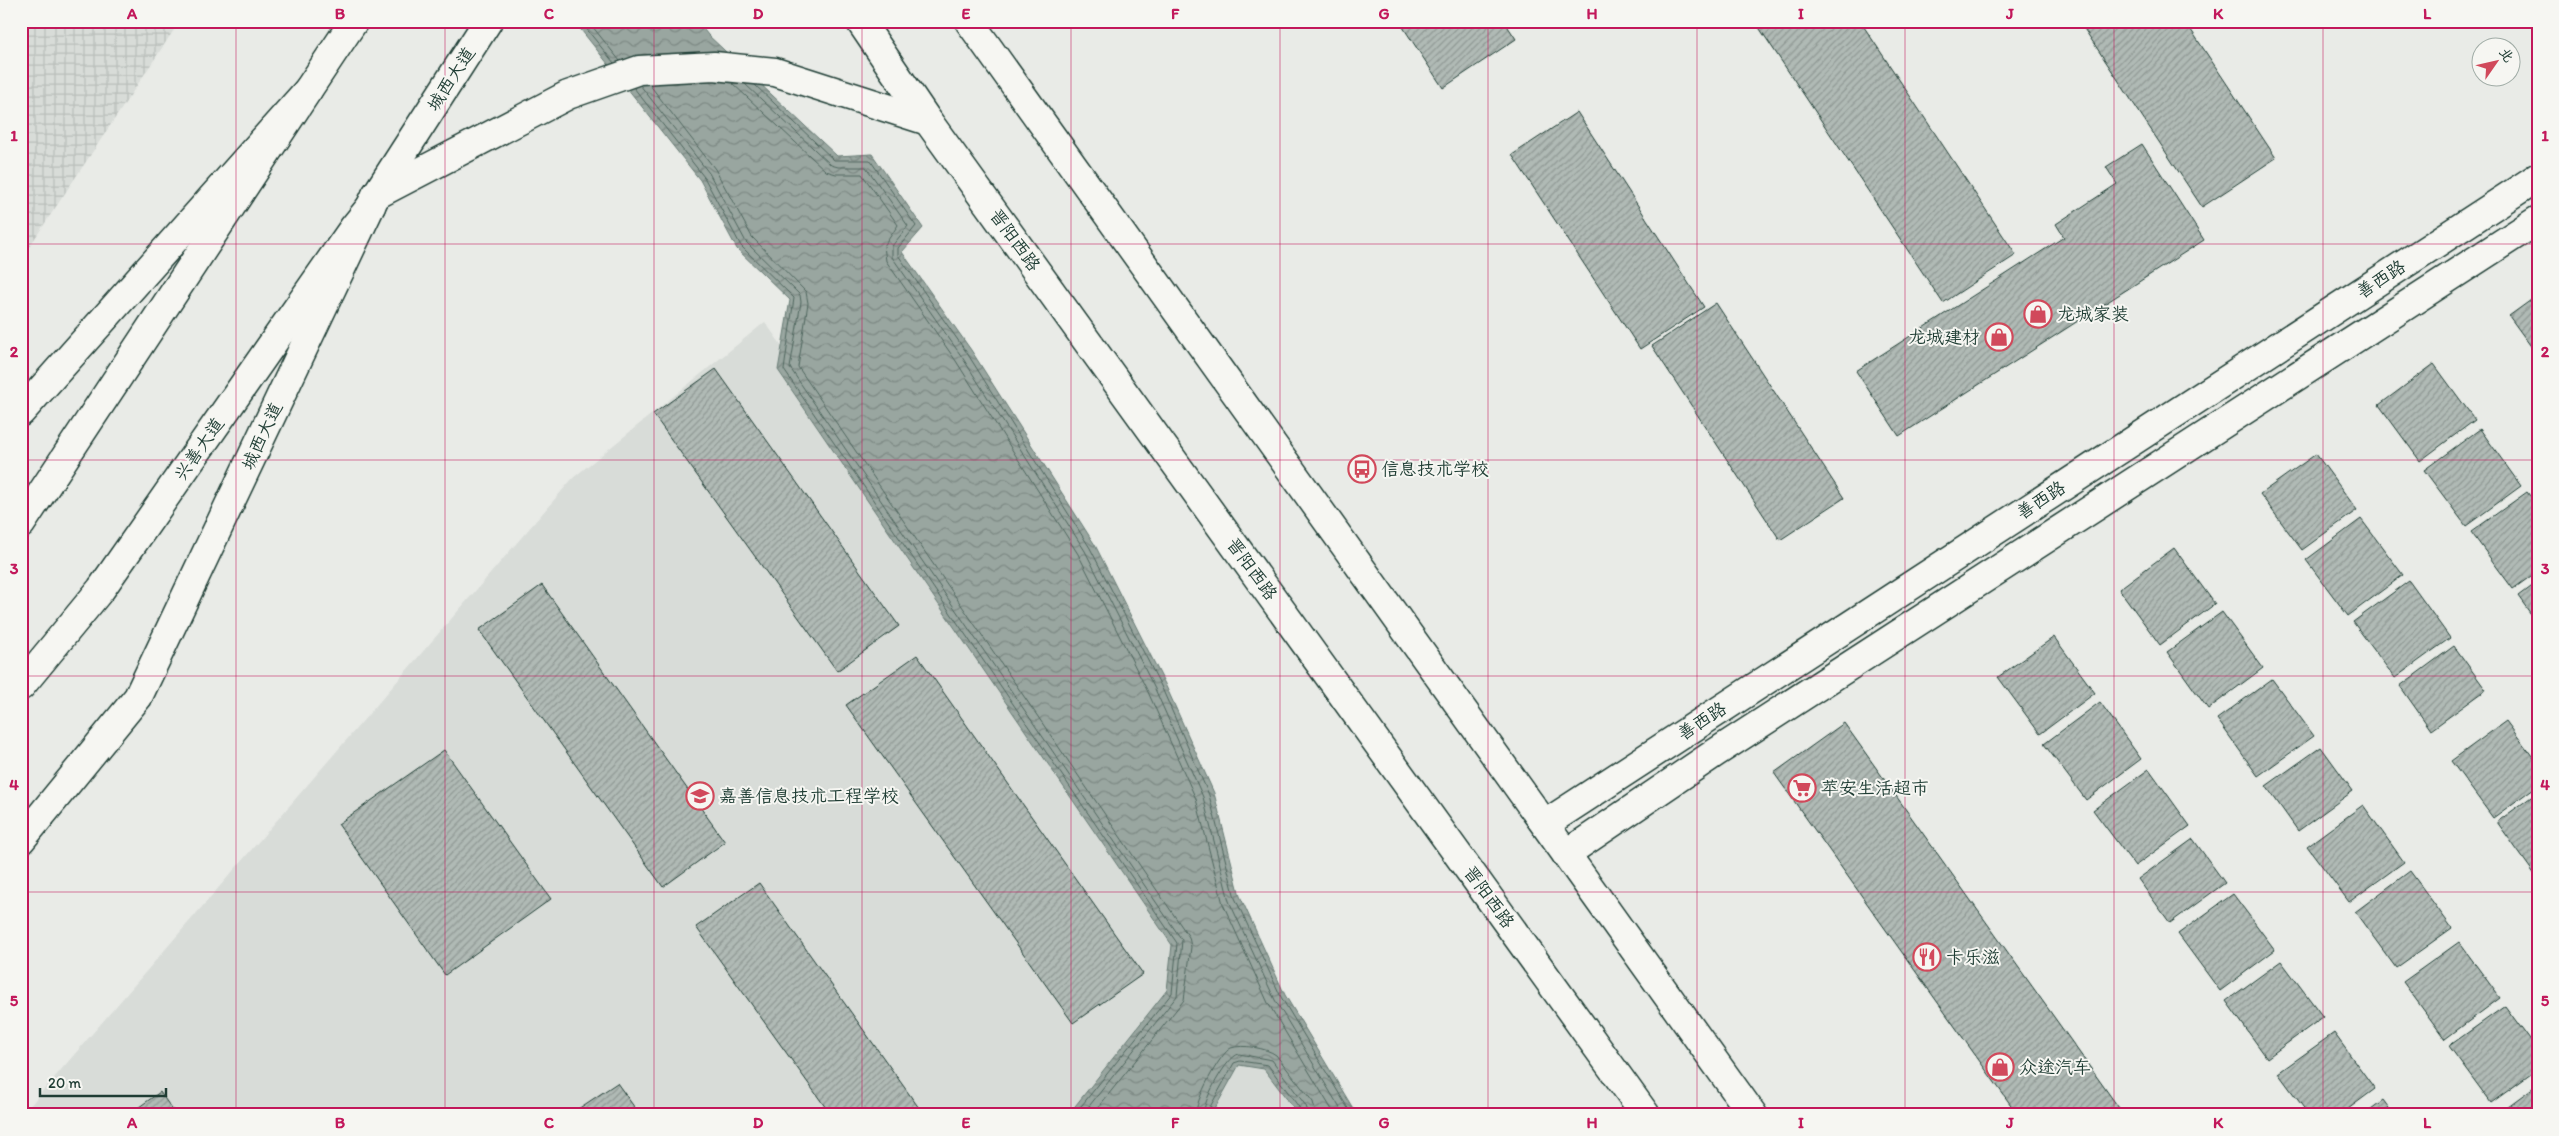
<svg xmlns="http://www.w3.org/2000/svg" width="2559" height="1136" viewBox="0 0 2559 1136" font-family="Itim,'LXGW WenKai TC',sans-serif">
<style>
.built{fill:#d8dcd8}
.industrial{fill:url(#industrial-grid)}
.water{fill:url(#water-waves);stroke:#687c75}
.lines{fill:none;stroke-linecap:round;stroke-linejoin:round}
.shore{stroke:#50675f;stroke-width:1}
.building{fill:url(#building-hatch);stroke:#1f3d34}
.minor-casing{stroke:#1f3d34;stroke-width:31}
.secondary-casing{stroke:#1f3d34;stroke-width:31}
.primary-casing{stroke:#1f3d34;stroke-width:31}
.trunk-casing{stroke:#1f3d34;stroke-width:31}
.minor{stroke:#f6f6f2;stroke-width:28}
.secondary{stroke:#f6f6f2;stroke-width:28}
.primary{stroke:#f6f6f2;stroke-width:28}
.trunk{stroke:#f6f6f2;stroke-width:28}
.grid{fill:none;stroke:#c2185b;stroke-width:1;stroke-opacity:0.55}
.labels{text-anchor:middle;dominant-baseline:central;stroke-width:4;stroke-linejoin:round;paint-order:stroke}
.street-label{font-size:18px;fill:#1f3d34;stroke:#f6f6f2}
.poi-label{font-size:18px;fill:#1f3d34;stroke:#f6f6f2;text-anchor:start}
.neatline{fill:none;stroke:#c2185b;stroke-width:2}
.grid-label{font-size:16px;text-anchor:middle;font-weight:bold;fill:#c2185b}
</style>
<defs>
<pattern id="industrial-grid" width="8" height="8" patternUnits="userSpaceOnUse" patternTransform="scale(1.25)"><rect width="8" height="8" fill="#d8dcd8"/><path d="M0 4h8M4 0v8" fill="none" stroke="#b9beba"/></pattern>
<pattern id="water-waves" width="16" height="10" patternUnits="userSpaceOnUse" patternTransform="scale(1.25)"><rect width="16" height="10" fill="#99a6a0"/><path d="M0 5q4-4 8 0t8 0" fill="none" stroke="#7c8883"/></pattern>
<pattern id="building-hatch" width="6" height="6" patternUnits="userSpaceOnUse" patternTransform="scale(1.25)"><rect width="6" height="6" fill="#b0bab5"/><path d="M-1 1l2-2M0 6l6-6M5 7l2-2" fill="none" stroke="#8f9894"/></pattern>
</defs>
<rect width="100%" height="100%" fill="#e9ebe7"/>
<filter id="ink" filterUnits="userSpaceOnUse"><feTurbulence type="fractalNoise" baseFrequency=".02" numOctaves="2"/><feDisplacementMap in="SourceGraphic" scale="10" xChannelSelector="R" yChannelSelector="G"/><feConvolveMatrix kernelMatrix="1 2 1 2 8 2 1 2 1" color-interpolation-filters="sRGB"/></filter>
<g filter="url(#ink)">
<polygon class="built" points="765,322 1330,1115 22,1115 573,478"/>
<polygon class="industrial" points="21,21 180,21 21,259"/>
<polygon class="water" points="574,21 697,21 708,35 837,156 872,154 923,228 902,252 971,350 1095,545 1165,684 1214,793 1240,896 1285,995 1357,1115 1299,1115 1264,1069 1239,1065 1214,1110 1215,1115 1068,1115 1167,990 1172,945 778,370 790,300 737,249 700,180"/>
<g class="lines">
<g class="shore">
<polyline points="580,21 614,63"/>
<polyline points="588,21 620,61"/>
<polyline points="732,83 826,171 836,174 862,174 898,225 884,246 886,261 956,361 1078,554 1148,692 1196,799 1223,904 1268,1003 1335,1115"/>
<polyline points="649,84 715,169 752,237 806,292 808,303 798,367 1189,937 1191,947 1184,1000 1092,1115"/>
<polyline points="745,84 831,165 838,167 866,167 908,226 892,246 892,257 962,357 1085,551 1155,689 1203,797 1229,901 1275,1000 1344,1115"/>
<polyline points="640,85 709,173 746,242 800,295 801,302 790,368 1182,940 1177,996 1082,1115"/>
<polyline points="755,85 834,160 870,160 916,226 898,248 898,255 967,353 1090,548 1161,686 1209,795 1235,898 1281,997 1352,1115"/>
<polyline points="634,88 704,177 741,246 794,298 784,370 1177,943 1172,993 1074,1115"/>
<path d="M1196,1115C1194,1102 1220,1053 1231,1048C1242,1044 1267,1048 1276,1055L1313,1102L1316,1115"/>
<path d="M1204,1115C1201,1103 1227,1056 1239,1054L1272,1060L1306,1106L1309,1115"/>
<polyline points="1210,1115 1210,1107 1234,1063 1240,1061 1268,1065 1301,1110 1302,1115"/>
</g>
</g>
<g class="building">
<polygon points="1399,21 1504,21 1516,39 1443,88"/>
<polygon points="1759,21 1860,21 2016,255 1943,303 1756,23"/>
<polygon points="2079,21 2185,21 2276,158 2202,207"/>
<polygon points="1577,112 1704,307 1640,349 1512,155"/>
<polygon points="2142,144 2204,240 1899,436 1856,371 2064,237 2056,224 2117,184 2106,167"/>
<polygon points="2538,295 2538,356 2509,316"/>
<polygon points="1716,303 1844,498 1780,540 1652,346"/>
<polygon points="2434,364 2475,420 2420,461 2379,405"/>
<polygon points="716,369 899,626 837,671 653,414"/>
<polygon points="2480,429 2521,486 2466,526 2424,470"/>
<polygon points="2316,454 2357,510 2302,550 2260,494"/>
<polygon points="2527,492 2538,506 2538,571 2513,589 2471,532"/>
<polygon points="2361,519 2403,575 2348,616 2306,560"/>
<polygon points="2174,548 2215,604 2160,645 2119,589"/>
<polygon points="2409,581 2450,638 2395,678 2353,622"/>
<polygon points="2538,581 2538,624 2518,596"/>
<polygon points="542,585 725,842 663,887 479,630"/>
<polygon points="2222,612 2263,668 2208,709 2167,652"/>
<polygon points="2054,637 2095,693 2040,734 1998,677"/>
<polygon points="2454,646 2486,690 2431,730 2400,686"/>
<polygon points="917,655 1143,974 1073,1023 846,705"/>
<polygon points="2272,679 2314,736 2258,776 2217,719"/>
<polygon points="2100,702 2141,759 2086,800 2044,744"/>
<polygon points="2506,721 2538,764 2538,785 2493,818 2451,761"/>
<polygon points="1844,723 2124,1115 2018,1115 1774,773"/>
<polygon points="2321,747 2353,791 2298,831 2266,786"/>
<polygon points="444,750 551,899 445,975 338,824"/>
<polygon points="2149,769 2190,826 2135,866 2093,810"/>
<polygon points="2538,792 2538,879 2497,822"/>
<polygon points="2363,805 2404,862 2349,902 2307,846"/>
<polygon points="2193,839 2225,883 2170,923 2138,879"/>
<polygon points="2410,871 2452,928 2396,968 2355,912"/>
<polygon points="759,883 924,1115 831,1115 696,927"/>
<polygon points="2233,894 2275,950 2220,991 2178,934"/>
<polygon points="2459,942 2500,998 2445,1039 2403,982"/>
<polygon points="2281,961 2323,1017 2267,1058 2226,1001"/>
<polygon points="2505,1006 2538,1051 2538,1069 2491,1103 2449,1046"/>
<polygon points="2334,1033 2375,1089 2340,1115 2309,1115 2278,1073"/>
<polygon points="617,1083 640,1115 569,1115"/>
<polygon points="2538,1084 2538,1115 2502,1115 2500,1112"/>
<polygon points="160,1092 176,1115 128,1115"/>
<polygon points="2383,1100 2394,1115 2363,1115"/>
</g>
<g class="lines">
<g class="minor-casing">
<g id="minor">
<polyline points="1545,824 2538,177"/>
<polyline points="1566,854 1715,753 2538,220"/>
</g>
</g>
<g class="secondary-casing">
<g id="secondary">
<polyline points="860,21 928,121 1646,1115"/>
<polyline points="969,21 1753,1115"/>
<polyline points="376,195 568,95 639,70 714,66 775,72 928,121"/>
</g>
</g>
<g class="primary-casing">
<g id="primary">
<polyline points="21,412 308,90 354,21"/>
<polyline points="21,840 138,697 376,195 488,21"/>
</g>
</g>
<g class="trunk-casing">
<g id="trunk">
<polyline points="21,524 308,90"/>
<polyline points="21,686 101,589 354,227 371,206"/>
</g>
</g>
<use href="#minor" class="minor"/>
<use href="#secondary" class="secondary"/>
<use href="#primary" class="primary"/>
<use href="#trunk" class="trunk"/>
</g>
</g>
<path class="grid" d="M236,21V1115M445,21V1115M654,21V1115M862,21V1115M1071,21V1115M1280,21V1115M1488,21V1115M1697,21V1115M1905,21V1115M2114,21V1115M2323,21V1115M21,244H2538M21,460H2538M21,676H2538M21,892H2538"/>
<defs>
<g id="shop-ring" transform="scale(1.4375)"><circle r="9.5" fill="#f6f6f2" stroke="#d1495b" stroke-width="1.5"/><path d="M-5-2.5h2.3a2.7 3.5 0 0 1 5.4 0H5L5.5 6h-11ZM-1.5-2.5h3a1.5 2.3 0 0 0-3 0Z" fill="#d1495b"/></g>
<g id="bus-ring" transform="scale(1.4375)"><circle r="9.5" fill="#f6f6f2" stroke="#d1495b" stroke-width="1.5"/><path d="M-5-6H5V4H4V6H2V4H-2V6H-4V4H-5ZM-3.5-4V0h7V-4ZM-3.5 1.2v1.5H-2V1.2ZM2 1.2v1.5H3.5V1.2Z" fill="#d1495b"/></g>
<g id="supermarket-ring" transform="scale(1.4375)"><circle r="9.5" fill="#f6f6f2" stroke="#d1495b" stroke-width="1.5"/><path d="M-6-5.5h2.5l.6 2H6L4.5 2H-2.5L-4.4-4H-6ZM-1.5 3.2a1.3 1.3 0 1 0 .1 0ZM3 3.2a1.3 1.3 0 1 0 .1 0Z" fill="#d1495b"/></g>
<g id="school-ring" transform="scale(1.4375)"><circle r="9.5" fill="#f6f6f2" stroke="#d1495b" stroke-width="1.5"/><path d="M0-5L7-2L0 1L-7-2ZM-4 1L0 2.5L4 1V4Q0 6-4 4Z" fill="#d1495b"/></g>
<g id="restaurant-ring" transform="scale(1.4375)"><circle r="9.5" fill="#f6f6f2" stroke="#d1495b" stroke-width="1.5"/><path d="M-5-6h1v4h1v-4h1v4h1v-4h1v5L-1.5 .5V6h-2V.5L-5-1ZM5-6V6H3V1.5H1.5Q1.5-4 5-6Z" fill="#d1495b"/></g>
</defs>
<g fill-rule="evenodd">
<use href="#shop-ring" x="2038" y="314"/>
<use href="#shop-ring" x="1999" y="337"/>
<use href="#bus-ring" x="1362" y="469"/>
<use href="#supermarket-ring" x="1802" y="788"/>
<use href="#school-ring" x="700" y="796"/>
<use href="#restaurant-ring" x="1927" y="957"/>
<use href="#shop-ring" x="2000" y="1067"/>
</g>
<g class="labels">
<g class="street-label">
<text transform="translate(451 79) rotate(-57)">城西大道</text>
<text transform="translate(1015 240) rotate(54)">晋阳西路</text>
<text transform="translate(2381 279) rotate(-33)">善西路</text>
<text transform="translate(262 436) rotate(-65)">城西大道</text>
<text transform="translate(199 449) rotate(-55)">兴善大道</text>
<text transform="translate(2041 500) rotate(-33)">善西路</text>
<text transform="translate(1252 569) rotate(54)">晋阳西路</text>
<text transform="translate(1702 721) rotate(-33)">善西路</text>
<text transform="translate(1489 897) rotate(54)">晋阳西路</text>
</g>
<g class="poi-label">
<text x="2057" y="314">龙城家装</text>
<text x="1980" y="337" text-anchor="end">龙城建材</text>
<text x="1381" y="469">信息技术学校</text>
<text x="1821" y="788">苹安生活超市</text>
<text x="719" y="796">嘉善信息技术工程学校</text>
<text x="1946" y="957">卡乐滋</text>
<text x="2019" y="1067">众途汽车</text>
</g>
</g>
<rect width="2559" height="1136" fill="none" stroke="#f6f6f2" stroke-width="55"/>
<g transform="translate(2496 62) rotate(56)"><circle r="24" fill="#f6f6f2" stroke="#a0aca6"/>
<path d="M0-4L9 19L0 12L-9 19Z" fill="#d1495b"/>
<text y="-8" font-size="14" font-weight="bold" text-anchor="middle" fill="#1f3d34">北</text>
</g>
<path d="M40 1088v8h126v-8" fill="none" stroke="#1f3d34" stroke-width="2.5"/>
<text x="48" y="1088" font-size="15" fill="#1f3d34" stroke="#f6f6f2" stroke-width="4" paint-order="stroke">20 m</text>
<rect x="28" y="28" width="2504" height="1080" class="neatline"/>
<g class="grid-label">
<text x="132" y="19">A</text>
<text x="340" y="19">B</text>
<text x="549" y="19">C</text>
<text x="758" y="19">D</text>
<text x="966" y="19">E</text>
<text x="1175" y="19">F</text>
<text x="1384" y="19">G</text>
<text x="1592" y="19">H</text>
<text x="1801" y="19">I</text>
<text x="2010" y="19">J</text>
<text x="2218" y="19">K</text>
<text x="2427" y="19">L</text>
<text x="14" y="141">1</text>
<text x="2545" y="141">1</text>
<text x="14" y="357">2</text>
<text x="2545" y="357">2</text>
<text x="14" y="574">3</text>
<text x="2545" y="574">3</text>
<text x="14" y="790">4</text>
<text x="2545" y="790">4</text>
<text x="14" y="1006">5</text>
<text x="2545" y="1006">5</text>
<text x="132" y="1128">A</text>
<text x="340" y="1128">B</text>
<text x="549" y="1128">C</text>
<text x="758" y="1128">D</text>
<text x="966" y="1128">E</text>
<text x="1175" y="1128">F</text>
<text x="1384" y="1128">G</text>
<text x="1592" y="1128">H</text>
<text x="1801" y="1128">I</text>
<text x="2010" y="1128">J</text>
<text x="2218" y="1128">K</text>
<text x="2427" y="1128">L</text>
</g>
</svg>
